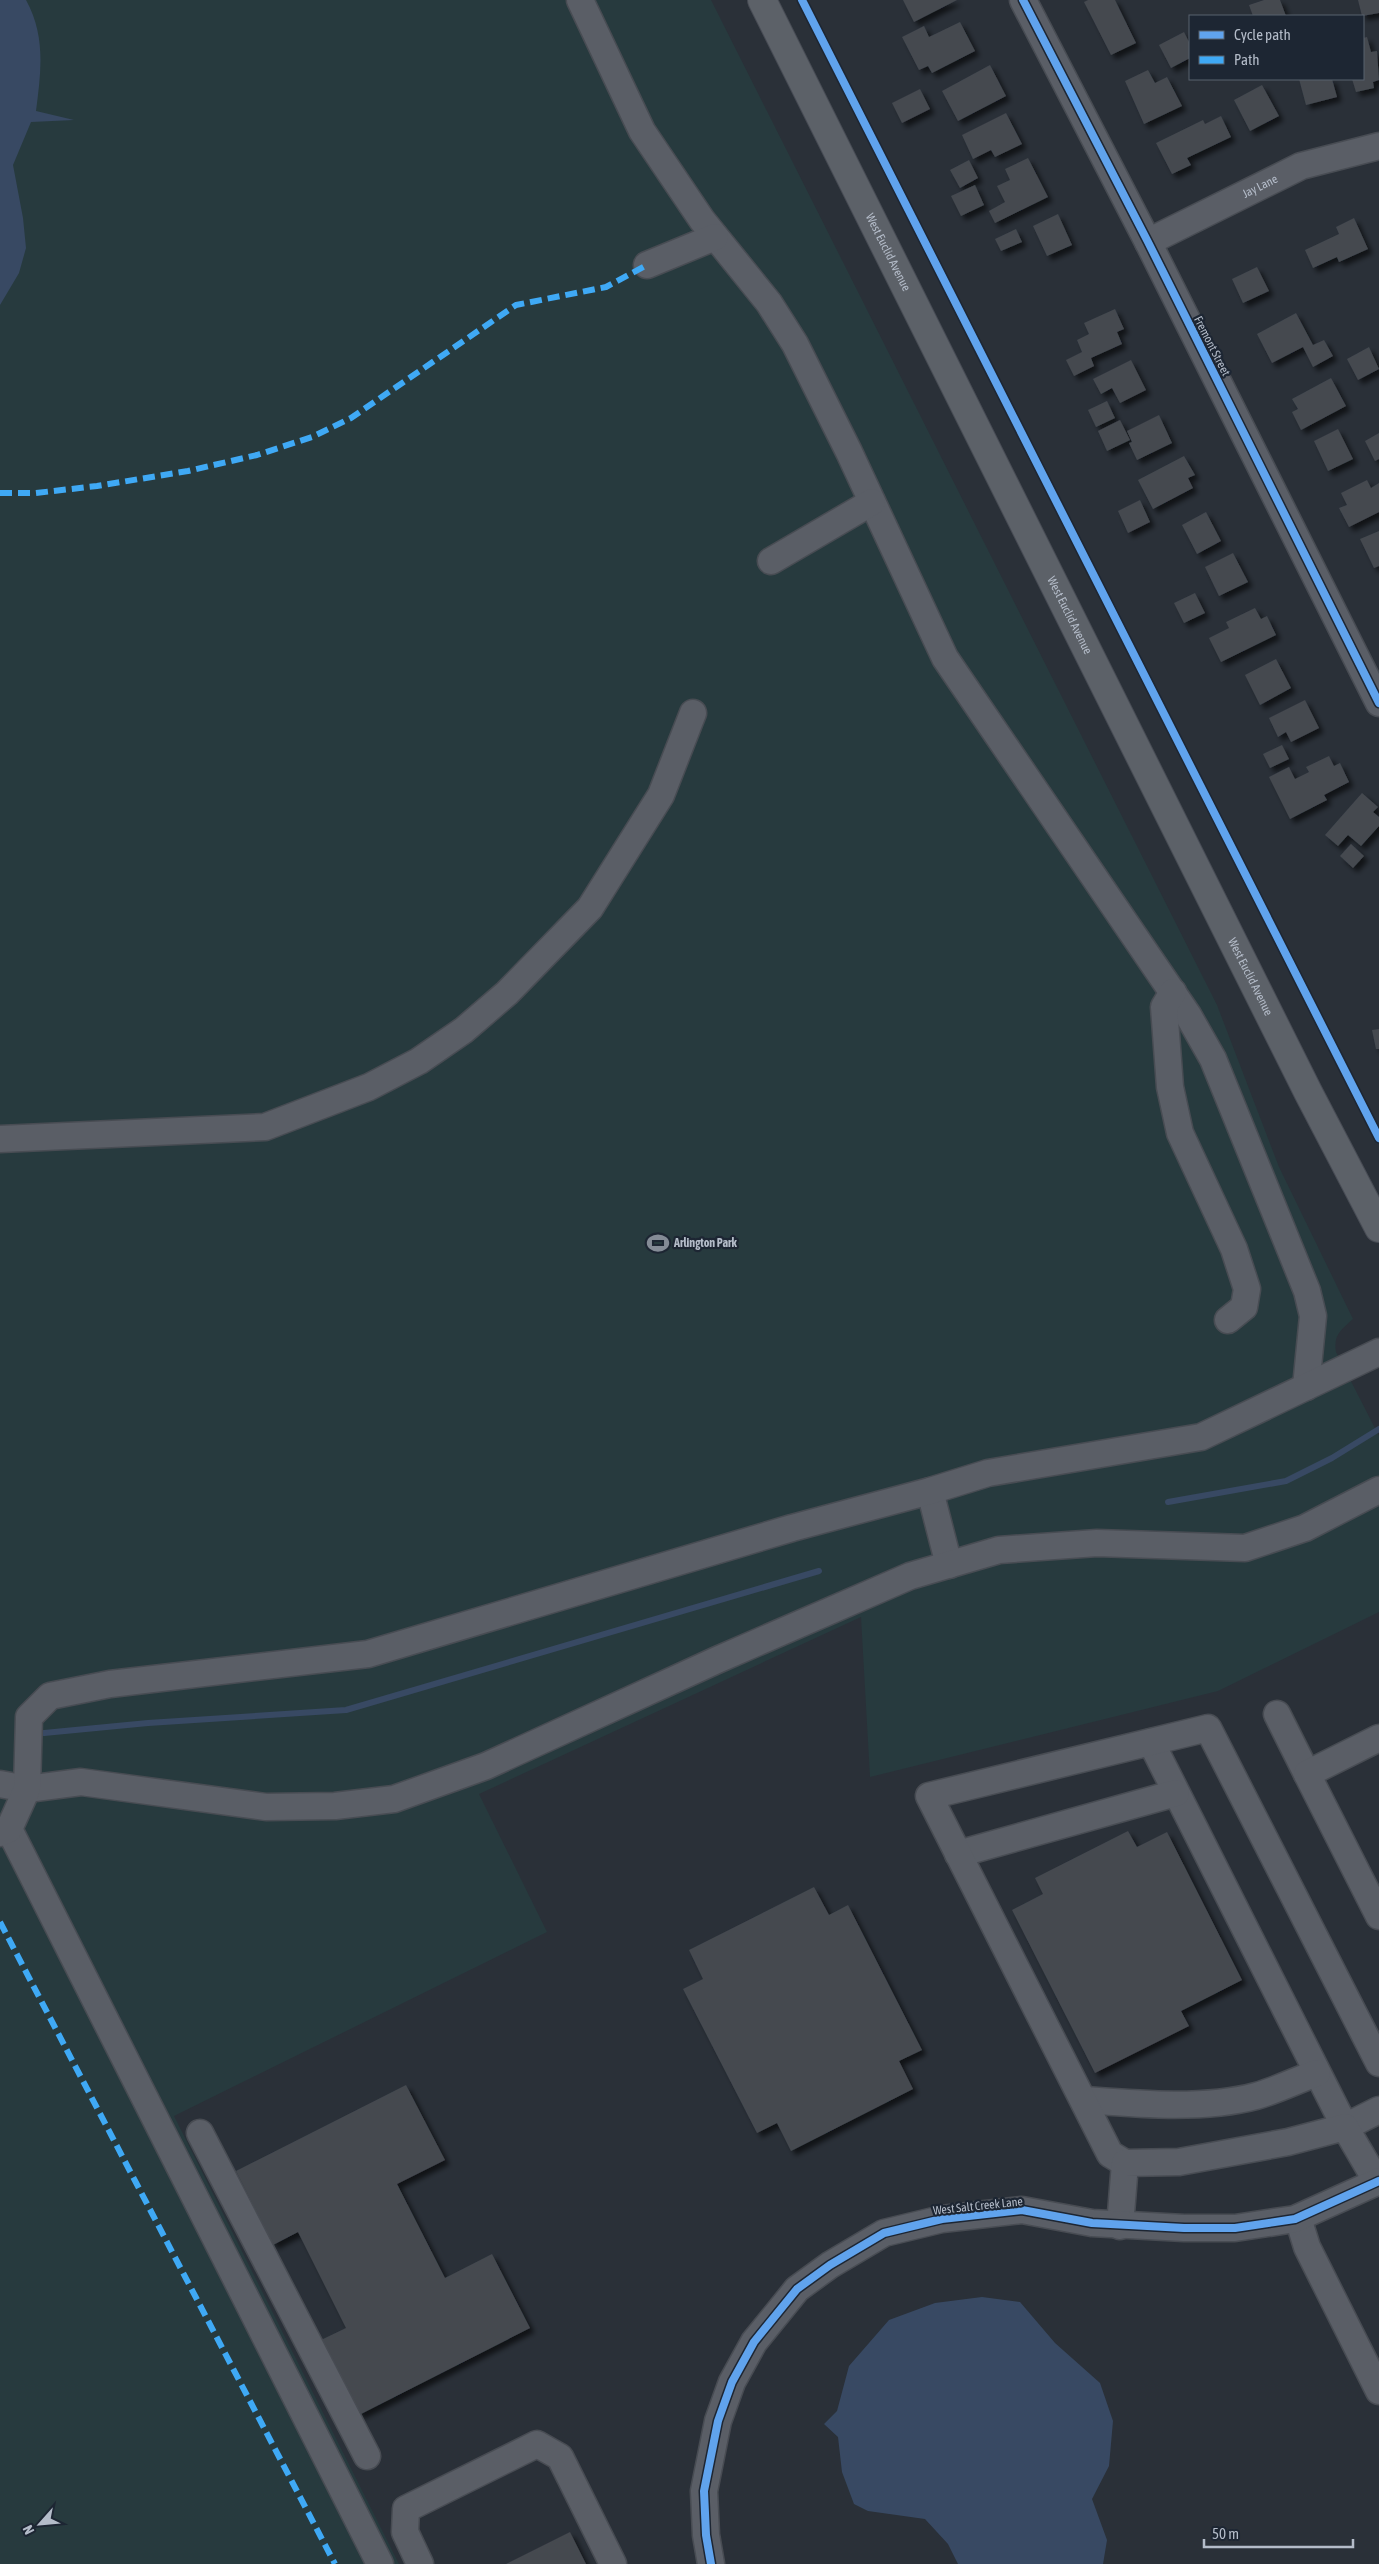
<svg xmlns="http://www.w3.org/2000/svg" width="1379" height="2564" viewBox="0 0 1379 2564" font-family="'Asap Condensed',sans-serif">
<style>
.green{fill:#273a3e}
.water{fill:#384963}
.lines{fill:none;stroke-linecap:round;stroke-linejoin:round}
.stream{stroke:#384963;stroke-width:6}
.building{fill:#444950;filter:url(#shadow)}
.minor-casing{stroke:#484c53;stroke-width:29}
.major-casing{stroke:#484c55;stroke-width:30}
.minor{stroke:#5a5e66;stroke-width:26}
.major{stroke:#5c6168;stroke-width:28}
.quiet{stroke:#3fa9f5;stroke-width:6;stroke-dasharray:12 6;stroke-linecap:butt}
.cycleway-casing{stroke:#1d2633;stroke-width:11}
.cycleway{stroke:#60a3ed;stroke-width:8}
.labels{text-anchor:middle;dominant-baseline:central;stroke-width:4.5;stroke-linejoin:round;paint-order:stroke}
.street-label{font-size:12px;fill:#b4bcc9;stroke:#1d2633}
.poi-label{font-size:12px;font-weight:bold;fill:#b4bcc9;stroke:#1d2633;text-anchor:start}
</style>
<defs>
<filter id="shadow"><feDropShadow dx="4.5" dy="4.5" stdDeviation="2.5" flood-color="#0009"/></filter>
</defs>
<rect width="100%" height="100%" fill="#2a3038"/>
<path class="green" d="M0,0H711L1217,1005L1279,1167L1353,1319C1341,1330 1333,1335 1336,1352L1379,1436V1612L1218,1691L870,1777L861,1617L479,1794L547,1932L174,2116L399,2564H0Z"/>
<g class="water">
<path d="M0,0H26C46,36 41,72 36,111L74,120L31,122L13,165L23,218L26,248L19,273L0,305Z"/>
<polygon points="982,2297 1020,2302 1055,2343 1100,2383 1113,2421 1109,2466 1092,2499 1107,2540 1103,2564 958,2564 948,2544 925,2519 868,2511 854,2504 842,2472 838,2437 824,2424 837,2411 849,2366 889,2320 935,2303"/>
</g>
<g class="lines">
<g class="stream">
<polyline points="1168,1502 1286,1481 1332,1458 1379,1429"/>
<polyline points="44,1733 148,1723 346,1710 819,1571"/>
</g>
</g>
<g class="building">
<polygon points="903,0 957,0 914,22"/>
<polygon points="1088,0 1115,0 1136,43 1111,55 1084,2"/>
<polygon points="1264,0 1280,0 1286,16 1253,16 1249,5"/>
<polygon points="1358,0 1379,0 1379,13 1362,16"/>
<polygon points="960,22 975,51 932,73 928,66 919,70 902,37 924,26 929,37"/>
<polygon points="1184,32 1190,44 1190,58 1171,68 1159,45"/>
<polygon points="1367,37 1371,52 1377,51 1379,80 1373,82 1374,88 1356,92 1352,79 1363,79 1363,38"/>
<polygon points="990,65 1006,96 958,121 942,91"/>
<polygon points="1148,70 1155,83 1167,77 1182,106 1144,124 1125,81"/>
<polygon points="1299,79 1332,79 1337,97 1306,105"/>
<polygon points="1262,85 1279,116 1250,131 1234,100"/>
<polygon points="920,89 930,109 902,123 892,103"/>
<polygon points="1006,113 1022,144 995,157 991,150 973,159 962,135"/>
<polygon points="1221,116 1231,137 1187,158 1191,165 1172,174 1156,143 1203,120 1205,124"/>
<polygon points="1028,158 1048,197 995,223 989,211 1005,202 997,186 1010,180 1005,169"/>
<polygon points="969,160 978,178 960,188 950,170"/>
<polygon points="975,185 984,205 961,216 951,196"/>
<polygon points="1058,214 1072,245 1047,256 1033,226"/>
<polygon points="1354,218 1368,249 1339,262 1337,257 1313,268 1305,250 1339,234 1336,227"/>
<polygon points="1016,229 1022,242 1001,251 995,239"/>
<polygon points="1257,267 1269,291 1243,303 1232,279"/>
<polygon points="1115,309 1124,329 1117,332 1122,344 1091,358 1094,366 1074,376 1066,360 1082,352 1077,340 1089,334 1084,323"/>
<polygon points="1296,313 1313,345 1324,340 1333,356 1313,367 1303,347 1272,363 1257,334"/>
<polygon points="1369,347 1379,369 1358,380 1347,359"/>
<polygon points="1131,360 1146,390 1120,403 1112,388 1101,394 1093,379"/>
<polygon points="1331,378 1346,406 1301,430 1292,412 1298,409 1292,399"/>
<polygon points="1107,401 1115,418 1096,427 1088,410"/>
<polygon points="1159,415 1172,443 1137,460 1129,443 1132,442 1127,431"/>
<polygon points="1120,420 1130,440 1107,451 1098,431"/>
<polygon points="1338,429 1353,459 1328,471 1314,441"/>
<polygon points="1379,433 1379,459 1375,461 1365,441"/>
<polygon points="1184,456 1195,475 1188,478 1193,488 1153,509 1138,480"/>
<polygon points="1367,480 1371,488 1379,483 1379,512 1349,527 1339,508 1347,505 1341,493"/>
<polygon points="1140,500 1150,522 1128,533 1118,511"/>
<polygon points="1206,512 1221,541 1197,554 1182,525"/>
<polygon points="1379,531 1379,566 1374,568 1360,539"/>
<polygon points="1233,553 1248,582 1219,596 1205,567"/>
<polygon points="1195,593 1205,613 1184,623 1174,603"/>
<polygon points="1255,608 1261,619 1267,616 1276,635 1221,662 1209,638 1229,628 1226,622"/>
<polygon points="1276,659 1291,688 1260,705 1245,675"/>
<polygon points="1305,700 1319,728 1291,742 1286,732 1278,737 1269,718"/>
<polygon points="1282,745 1289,759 1270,768 1263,754"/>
<polygon points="1329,756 1334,766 1340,763 1349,782 1324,795 1327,800 1290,819 1269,777 1289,767 1295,779 1309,772 1306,767"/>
<polygon points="1362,793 1378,807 1373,812 1379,817 1379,826 1361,846 1348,835 1338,846 1325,835"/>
<polygon points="1351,844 1364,856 1353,868 1340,856"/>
<polygon points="1379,1029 1379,1049 1376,1049 1372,1030"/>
<polygon points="1128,1831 1137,1847 1167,1832 1242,1980 1181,2011 1189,2026 1095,2073 1012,1910 1043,1894 1035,1878"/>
<polygon points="814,1887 829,1915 848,1905 922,2050 899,2061 913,2089 791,2151 777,2123 757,2133 683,1989 703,1979 689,1950"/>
<polygon points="406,2085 445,2160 397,2184 445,2278 492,2254 530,2328 359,2415 321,2340 346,2328 298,2232 273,2245 236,2171"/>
<polygon points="570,2532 586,2564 506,2564"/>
</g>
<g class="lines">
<g class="minor-casing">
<g id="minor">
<polyline points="580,0 642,131 702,220 769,303 795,344 849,452 945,658 1188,1015 1213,1059 1307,1291 1313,1316 1306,1387"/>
<polyline points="1023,0 1148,242 1379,703"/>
<path id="s1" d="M1148,242L1301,166L1379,146"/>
<polyline points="647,265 715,237"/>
<polyline points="771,561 872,502"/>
<polyline points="1173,992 1164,1007 1170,1087 1180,1133 1234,1249 1247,1289 1244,1307 1228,1320"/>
<polyline points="0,1139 265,1127 369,1087 419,1061 464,1030 507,993 590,908 661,795 693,713"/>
<polyline points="930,1491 949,1565"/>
<polyline points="1277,1714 1307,1774"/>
<polyline points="1379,1738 1307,1774 1379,1916"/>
<polyline points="1151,1742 1345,2127 1379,2110"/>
<polyline points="0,1784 27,1789 81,1782 266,1807 335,1806 394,1799 486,1766 717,1660 910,1576 999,1550 1097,1543 1245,1548 1305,1528 1379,1490"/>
<polyline points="9,1829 380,2564"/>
<polyline points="0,1833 9,1829 27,1789 29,1717 50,1696 110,1684 368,1654 792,1528 930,1491 988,1473 1201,1437 1379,1352"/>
<polyline points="958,1854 1176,1793"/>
<path d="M1084,2100C1137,2104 1204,2110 1256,2096C1277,2090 1297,2080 1317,2073"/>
<polyline points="200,2133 367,2456"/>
<polyline points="1125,2163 1110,2154 929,1796 1208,1728 1379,2063"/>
<polyline points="1298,2218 1307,2247 1379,2391"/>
<polyline points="1120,2226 1125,2163 1179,2162 1288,2142 1345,2127 1377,2182"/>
<polyline points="420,2564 405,2532 406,2509 537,2444 560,2457 613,2564"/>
<polyline points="711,2564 706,2535 704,2491 718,2421 732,2382 754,2342 797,2289 830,2265 884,2233 942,2219 1022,2210 1092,2223 1184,2228 1235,2228 1295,2219 1379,2181"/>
</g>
</g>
<g class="major-casing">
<g id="major">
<path id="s2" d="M762,0L1308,1092L1379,1228"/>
</g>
</g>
<use href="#minor" class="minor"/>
<use href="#major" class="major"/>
<g class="quiet">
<polyline points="0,493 36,493 97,486 188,471 257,455 312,437 351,418 516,305 606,287 647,265"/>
<polyline points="0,1922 335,2564"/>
</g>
<g class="cycleway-casing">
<g id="cycleway">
<polyline points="802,0 1379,1138"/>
<polyline points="1023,0 1148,242 1379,703"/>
<polyline points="711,2564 706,2535 704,2491 718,2421 732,2382 754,2342 797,2289 830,2265 884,2233 942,2219 1022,2210 1092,2223 1184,2228 1235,2228 1295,2219 1379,2181"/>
</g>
</g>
<use href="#cycleway" class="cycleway"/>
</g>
<defs>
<g id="stadium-bare" transform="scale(1.725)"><path d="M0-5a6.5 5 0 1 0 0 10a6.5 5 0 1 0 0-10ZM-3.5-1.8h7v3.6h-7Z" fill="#848b96" stroke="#1d2633" stroke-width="2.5" paint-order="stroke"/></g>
</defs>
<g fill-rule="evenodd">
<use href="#stadium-bare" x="658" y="1243"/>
</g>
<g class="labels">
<g class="street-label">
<text stroke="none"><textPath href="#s1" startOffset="125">Jay Lane</textPath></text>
<text stroke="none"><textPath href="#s2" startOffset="282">West Euclid Avenue</textPath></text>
<text transform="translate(1212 346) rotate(63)">Fremont Street</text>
<text stroke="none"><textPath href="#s2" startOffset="688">West Euclid Avenue</textPath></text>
<text stroke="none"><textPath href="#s2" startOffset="1092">West Euclid Avenue</textPath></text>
<text transform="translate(978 2206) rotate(-6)">West Salt Creek Lane</text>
</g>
<g class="poi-label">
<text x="674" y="1243">Arlington Park</text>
</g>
</g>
<rect x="1189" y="15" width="175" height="65" fill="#1d2633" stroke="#59626f"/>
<rect x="1199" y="31" width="25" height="8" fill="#60a3ed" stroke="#59626f"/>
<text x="1234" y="40" font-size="15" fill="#b4bcc9">Cycle path</text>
<rect x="1199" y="56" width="25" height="8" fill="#3fa9f5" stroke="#59626f"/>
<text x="1234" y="65" font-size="15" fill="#b4bcc9">Path</text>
<g transform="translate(40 2524) rotate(243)" stroke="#1d2633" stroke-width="4" paint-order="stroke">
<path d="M0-4L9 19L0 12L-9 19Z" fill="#b4bcc9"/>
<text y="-8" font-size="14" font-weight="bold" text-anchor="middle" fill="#b4bcc9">N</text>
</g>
<path d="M1204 2539v8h149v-8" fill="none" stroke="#b4bcc9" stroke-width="2.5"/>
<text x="1212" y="2539" font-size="15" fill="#b4bcc9" stroke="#1d2633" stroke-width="4" paint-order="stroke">50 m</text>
</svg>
